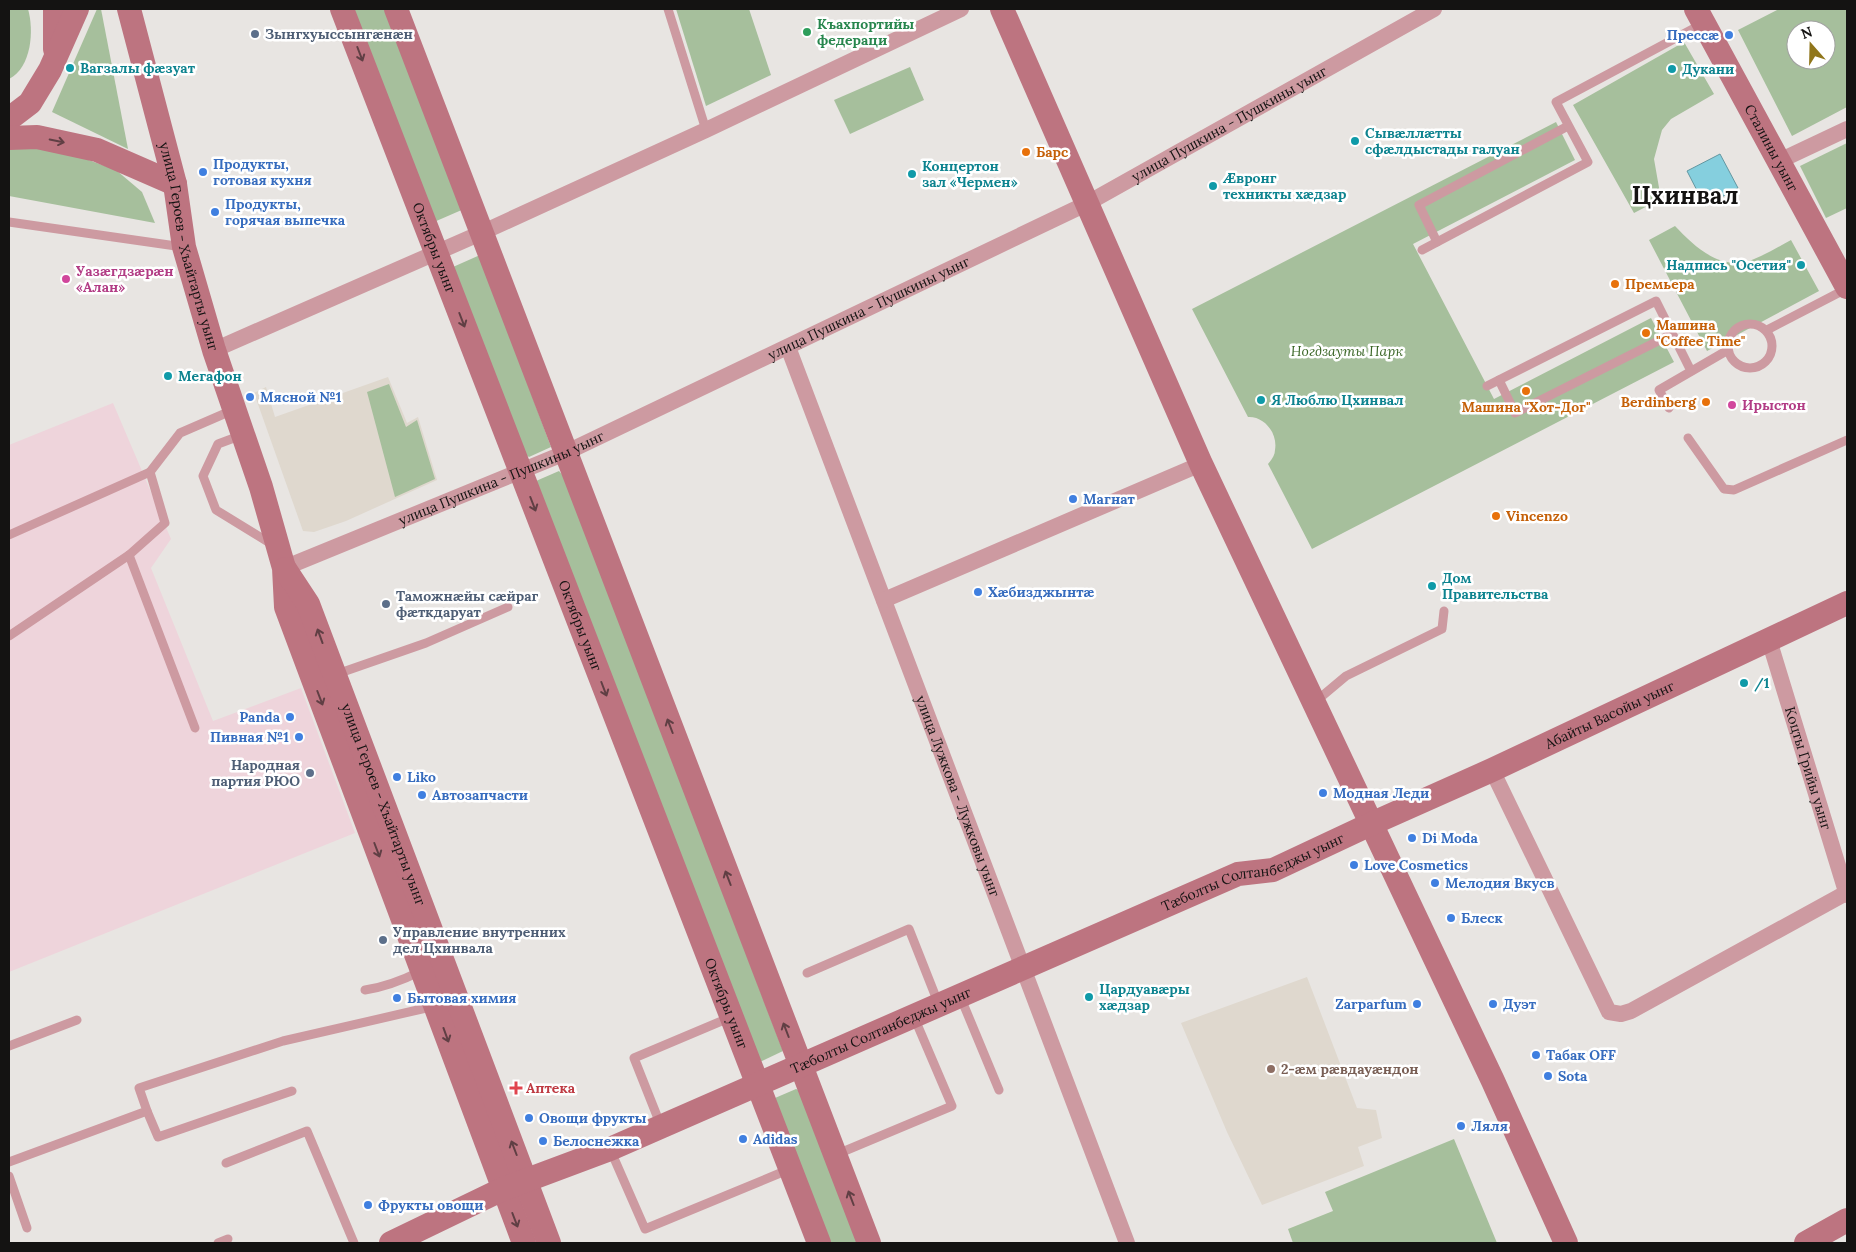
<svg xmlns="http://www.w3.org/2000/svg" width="1856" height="1252" viewBox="0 0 1856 1252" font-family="Lora,serif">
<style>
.industrial{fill:#eed4db}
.built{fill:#dfd8ce}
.green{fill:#a6bf9c;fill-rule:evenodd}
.water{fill:#85cfde;stroke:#6397a1}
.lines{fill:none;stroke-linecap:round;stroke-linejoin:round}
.lane{stroke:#cd9aa1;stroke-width:9}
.street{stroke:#cd9aa1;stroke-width:16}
.secondary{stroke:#bd7480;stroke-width:24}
.oneway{stroke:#603f44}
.leisure-dot{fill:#2e9e5b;stroke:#fff;stroke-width:2}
.service-dot{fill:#5c6f8a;stroke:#fff;stroke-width:2}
.shop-dot{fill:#3f7fe0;stroke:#fff;stroke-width:2}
.culture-dot{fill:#0f9aa8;stroke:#fff;stroke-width:2}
.food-dot{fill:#e8710a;stroke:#fff;stroke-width:2}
.hotel-dot{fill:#d1479c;stroke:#fff;stroke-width:2}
.education-dot{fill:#8d6e63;stroke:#fff;stroke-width:2}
.health-dot{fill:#e0444e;stroke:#fff;stroke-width:2}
.labels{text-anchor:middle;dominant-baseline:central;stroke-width:5;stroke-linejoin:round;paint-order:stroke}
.leisure-label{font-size:14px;font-weight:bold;fill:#27864d;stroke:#fff;text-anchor:start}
.service-label{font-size:14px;font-weight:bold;fill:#4e5e75;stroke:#fff;text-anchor:start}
.shop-label{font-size:14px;font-weight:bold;fill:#366cbe;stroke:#fff;text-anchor:start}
.culture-label{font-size:14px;font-weight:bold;fill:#0d838f;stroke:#fff;text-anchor:start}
.street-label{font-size:14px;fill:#141312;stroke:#fff}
.food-label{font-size:14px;font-weight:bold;fill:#c56008;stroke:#fff;text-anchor:start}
.hotel-label{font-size:14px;font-weight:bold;fill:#b23c85;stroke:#fff;text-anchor:start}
.park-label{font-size:14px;font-style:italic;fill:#396525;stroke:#fff}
.education-label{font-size:14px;font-weight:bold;fill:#785e54;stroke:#fff;text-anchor:start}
.health-label{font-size:14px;font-weight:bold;fill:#be3a42;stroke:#fff;text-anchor:start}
.town-label{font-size:24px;font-weight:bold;fill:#141312;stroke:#fff}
</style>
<rect width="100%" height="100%" fill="#e8e5e2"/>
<polygon class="industrial" points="113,403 171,539 151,568 213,721 301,688 355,833 9,972 9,445"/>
<g class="built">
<polygon points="388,377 407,423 418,417 437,480 346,521 314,532 303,531 254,393 266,387 275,417"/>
<polygon points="1307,977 1357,1108 1376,1110 1382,1138 1358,1147 1364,1166 1262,1205 1227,1132 1181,1023"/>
</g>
<g class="green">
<path d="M9,9H28C34,30 32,67 9,79Z"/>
<polygon points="97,9 101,9 128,149 52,112"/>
<polygon points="350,9 389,9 464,209 434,222"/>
<polygon points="676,9 749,9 771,75 706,106"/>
<path d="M1779,9H1847V107L1792,136L1738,30ZM1796,30H1826V60H1796Z"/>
<polygon points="1684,42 1714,94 1671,119 1662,130 1654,159 1661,199 1634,213 1573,105"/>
<polygon points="910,67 924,100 850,134 834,100"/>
<path d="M1556,122L1575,160L1413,244L1494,399L1651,318L1674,362L1312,549L1268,464C1271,460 1275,456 1275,450C1278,433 1264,416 1248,417L1192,309Z"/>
<polygon points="1847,143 1847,208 1826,218 1800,166"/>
<polygon points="9,145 53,147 116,170 142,192 155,223 9,196"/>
<path d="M1675,226C1694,246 1719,270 1749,261C1763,256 1778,247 1791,240L1819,291L1707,351L1649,240Z"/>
<polygon points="480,255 551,447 529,457 520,451 453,267"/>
<polygon points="389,384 406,427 417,420 435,479 395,497 367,392"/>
<polygon points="559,471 566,479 783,1051 760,1062 536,481"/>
<polygon points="796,1089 803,1092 862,1243 828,1243 775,1098"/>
<polygon points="1454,1139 1497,1243 1293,1243 1288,1229 1333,1211 1325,1192"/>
</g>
<polygon class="water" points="1720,154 1738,188 1705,206 1687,171"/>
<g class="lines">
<g class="lane">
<polyline points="668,9 706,130"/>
<polyline points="9,222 183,247"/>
<polyline points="1437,242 1419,205 1568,126"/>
<polyline points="1422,250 1588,162 1556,102 1704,23"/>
<circle cx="1750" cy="346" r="22"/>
<polyline points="1767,330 1846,289"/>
<polyline points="1499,380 1515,413 1672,334"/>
<polyline points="1487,386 1656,301 1691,371"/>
<polyline points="1669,408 1659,390 1728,350"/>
<polyline points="242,435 218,444 203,476 216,510 273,545"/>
<polyline points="1688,438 1724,489 1734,490 1847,440"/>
<polyline points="9,535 150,472"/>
<polyline points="129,555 195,728"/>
<polyline points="9,636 129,555 165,523 150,472 180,433 233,410"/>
<polyline points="334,675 426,643 508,607"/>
<polyline points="1315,702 1346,676 1442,629 1444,611"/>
<polyline points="807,973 909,929 939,1005"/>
<path d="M365,990C385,987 403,980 421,971"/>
<polyline points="960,996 999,1090"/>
<polyline points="9,1046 77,1020"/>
<polyline points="147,1111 158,1137 292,1091"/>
<polyline points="661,1126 634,1058 731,1017"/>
<polyline points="610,1149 645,1229 790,1169"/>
<polyline points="835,1155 952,1106 914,1017"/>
<polyline points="9,1162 147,1111 139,1088 283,1041 435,1006"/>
<polyline points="226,1163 307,1131 354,1243"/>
<polyline points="9,1176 27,1228"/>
<polyline points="218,1243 228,1239"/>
</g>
<g class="street">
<polyline points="1779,161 1847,129"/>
<path id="s1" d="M788,347L1127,1243"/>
<polyline points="214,350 481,233 706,130 961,9"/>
<path id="s2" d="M284,568L565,453L1086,204L1434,9"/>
<polyline points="884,600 1201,464"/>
<path id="s3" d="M1769,640L1847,895"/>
<polyline points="1492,770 1609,1012 1621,1014 1631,1011 1846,893"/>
</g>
<g class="secondary">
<polyline points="55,9 55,49"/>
<path id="s4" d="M129,9L175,184L184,247L214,350L261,487L284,568L286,607L524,1243"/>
<path id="s5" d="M342,9L819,1243"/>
<polyline points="396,9 869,1243"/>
<polyline points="1002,9 1201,464 1493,1081 1566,1243"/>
<path id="s6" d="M1696,9L1847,287"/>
<polyline points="9,119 30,103 50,70 77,9"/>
<polyline points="9,138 37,137 97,150 175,184"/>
<path id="s7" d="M285,569L308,604L549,1243"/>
<path id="s8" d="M391,1243L503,1189L610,1149L1238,874L1273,870L1371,824L1492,770L1847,603"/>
<polyline points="1806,1243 1847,1220"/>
</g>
</g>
<defs><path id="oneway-shaft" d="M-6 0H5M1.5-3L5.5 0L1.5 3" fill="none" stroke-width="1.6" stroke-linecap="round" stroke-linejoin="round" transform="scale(1.25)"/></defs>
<g class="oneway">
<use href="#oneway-shaft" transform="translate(360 54) rotate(69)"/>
<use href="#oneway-shaft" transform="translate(57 141) rotate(12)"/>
<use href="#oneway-shaft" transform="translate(462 320) rotate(69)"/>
<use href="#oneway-shaft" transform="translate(533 504) rotate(69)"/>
<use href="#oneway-shaft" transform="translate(320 636) rotate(-110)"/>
<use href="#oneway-shaft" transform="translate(604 689) rotate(69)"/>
<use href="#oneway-shaft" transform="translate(320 698) rotate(69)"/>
<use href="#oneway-shaft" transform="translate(670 726) rotate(-111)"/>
<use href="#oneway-shaft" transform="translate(377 850) rotate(69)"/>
<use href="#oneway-shaft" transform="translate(728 878) rotate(-111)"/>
<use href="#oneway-shaft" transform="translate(786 1030) rotate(-111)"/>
<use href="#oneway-shaft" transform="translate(446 1035) rotate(70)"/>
<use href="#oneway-shaft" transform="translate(514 1148) rotate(-111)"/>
<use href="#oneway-shaft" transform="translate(851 1198) rotate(-111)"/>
<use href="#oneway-shaft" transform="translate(515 1220) rotate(69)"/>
</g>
<circle class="leisure-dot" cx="807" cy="32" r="5"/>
<g class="service-dot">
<circle cx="255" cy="34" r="5"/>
<circle cx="386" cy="604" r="5"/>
<circle cx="310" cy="773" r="5"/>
<circle cx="383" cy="940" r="5"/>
</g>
<g class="shop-dot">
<circle cx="1729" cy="35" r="5"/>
<circle cx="203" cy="172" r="5"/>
<circle cx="215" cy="212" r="5"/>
<circle cx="250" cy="397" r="5"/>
<circle cx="1073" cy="499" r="5"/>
<circle cx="978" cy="592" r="5"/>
<circle cx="290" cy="717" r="5"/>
<circle cx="299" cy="737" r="5"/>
<circle cx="397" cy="777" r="5"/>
<circle cx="1323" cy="793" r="5"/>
<circle cx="422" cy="795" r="5"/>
<circle cx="1412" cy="838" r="5"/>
<circle cx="1354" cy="865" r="5"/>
<circle cx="1435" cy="883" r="5"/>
<circle cx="1451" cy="918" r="5"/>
<circle cx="397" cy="998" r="5"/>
<circle cx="1417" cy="1004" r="5"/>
<circle cx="1493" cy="1004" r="5"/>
<circle cx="1536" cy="1055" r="5"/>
<circle cx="1548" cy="1076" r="5"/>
<circle cx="529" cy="1118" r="5"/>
<circle cx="1461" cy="1126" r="5"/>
<circle cx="743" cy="1139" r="5"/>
<circle cx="543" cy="1141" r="5"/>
<circle cx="368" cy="1205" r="5"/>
</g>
<g class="culture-dot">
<circle cx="70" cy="68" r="5"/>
<circle cx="1672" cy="69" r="5"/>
<circle cx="1355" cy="141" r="5"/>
<circle cx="912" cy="174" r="5"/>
<circle cx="1213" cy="186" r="5"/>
<circle cx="1801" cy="265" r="5"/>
<circle cx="168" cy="376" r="5"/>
<circle cx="1261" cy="400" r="5"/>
<circle cx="1432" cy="586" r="5"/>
<circle cx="1744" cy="683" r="5"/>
<circle cx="1089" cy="997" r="5"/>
</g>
<g class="food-dot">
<circle cx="1026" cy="152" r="5"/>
<circle cx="1615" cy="284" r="5"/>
<circle cx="1646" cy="333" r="5"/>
<circle cx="1526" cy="391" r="5"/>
<circle cx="1706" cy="402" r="5"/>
<circle cx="1496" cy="516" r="5"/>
</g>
<g class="hotel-dot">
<circle cx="66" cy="279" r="5"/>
<circle cx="1732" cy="405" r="5"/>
</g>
<circle class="education-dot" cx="1271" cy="1069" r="5"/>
<path class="health-dot" d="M513.5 1080.5h5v5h5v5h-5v5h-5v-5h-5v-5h5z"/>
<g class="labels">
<g class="leisure-label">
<text x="817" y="24">Къахпортийы<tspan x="817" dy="16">федераци</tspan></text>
</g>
<g class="service-label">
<text x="265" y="34">Зынгхуыссынгæнæн</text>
<text x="396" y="596">Таможнæйы сæйраг<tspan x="396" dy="16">фæткдаруат</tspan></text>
<text x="300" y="765" text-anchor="end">Народная<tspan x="300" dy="16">партия РЮО</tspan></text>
<text x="393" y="932">Управление внутренних<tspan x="393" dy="16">дел Цхинвала</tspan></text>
</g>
<g class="shop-label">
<text x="1719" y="35" text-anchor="end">Прессæ</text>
<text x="213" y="164">Продукты,<tspan x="213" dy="16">готовая кухня</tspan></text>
<text x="225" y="204">Продукты,<tspan x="225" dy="16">горячая выпечка</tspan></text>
<text x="260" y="397">Мясной №1</text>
<text x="1083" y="499">Магнат</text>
<text x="988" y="592">Хæбизджынтæ</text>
<text x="280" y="717" text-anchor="end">Panda</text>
<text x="289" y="737" text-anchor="end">Пивная №1</text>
<text x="407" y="777">Liko</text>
<text x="1333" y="793">Модная Леди</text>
<text x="432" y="795">Автозапчасти</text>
<text x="1422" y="838">Di Moda</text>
<text x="1364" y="865">Love Cosmetics</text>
<text x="1445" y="883">Мелодия Вкусв</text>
<text x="1461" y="918">Блеск</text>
<text x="407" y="998">Бытовая химия</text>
<text x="1407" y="1004" text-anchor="end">Zarparfum</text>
<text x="1503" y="1004">Дуэт</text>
<text x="1546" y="1055">Табак OFF</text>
<text x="1558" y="1076">Sota</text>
<text x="539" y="1118">Овощи фрукты</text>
<text x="1471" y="1126">Ляля</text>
<text x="753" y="1139">Adidas</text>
<text x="553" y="1141">Белоснежка</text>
<text x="378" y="1205">Фрукты овощи</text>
</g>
<g class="culture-label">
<text x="80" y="68">Вагзалы фæзуат</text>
<text x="1682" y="69">Дукани</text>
<text x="1365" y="133">Сывæллæтты<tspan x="1365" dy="16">сфæлдыстады галуан</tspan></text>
<text x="922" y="166">Концертон<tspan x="922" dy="16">зал «Чермен»</tspan></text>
<text x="1223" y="178">Æвpонг<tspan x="1223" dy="16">техникты хæдзар</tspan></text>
<text x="1791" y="265" text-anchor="end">Надпись "Осетия"</text>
<text x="178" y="376">Мегафон</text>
<text x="1271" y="400">Я Люблю Цхинвал</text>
<text x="1442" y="578">Дом<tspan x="1442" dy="16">Правительства</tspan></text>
<text x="1754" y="683">/1</text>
<text x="1099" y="989">Цардуавæры<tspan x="1099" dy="16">хæдзар</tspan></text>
</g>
<g class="street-label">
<text stroke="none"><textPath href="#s2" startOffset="1045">улица Пушкина - Пушкины уынг</textPath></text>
<text stroke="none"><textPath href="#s6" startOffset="158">Сталины уынг</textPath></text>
<text stroke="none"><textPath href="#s4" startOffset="245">улица Героев - Хъайтарты уынг</textPath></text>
<text stroke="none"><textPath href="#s5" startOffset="256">Октябры уынг</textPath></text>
<text stroke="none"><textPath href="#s2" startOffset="640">улица Пушкина - Пушкины уынг</textPath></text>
<text stroke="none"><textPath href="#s2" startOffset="235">улица Пушкина - Пушкины уынг</textPath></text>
<text stroke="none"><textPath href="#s5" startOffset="661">Октябры уынг</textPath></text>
<text stroke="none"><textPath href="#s8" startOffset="1330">Абайты Васойы уынг</textPath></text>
<text stroke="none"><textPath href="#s3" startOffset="134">Коцты Грийы уынг</textPath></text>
<text stroke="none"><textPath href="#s1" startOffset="480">улица Лужкова - Лужковы уынг</textPath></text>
<text stroke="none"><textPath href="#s7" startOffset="256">улица Героев - Хъайтарты уынг</textPath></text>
<text stroke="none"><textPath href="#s8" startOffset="939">Тæболты Солтанбеджы уынг</textPath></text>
<text stroke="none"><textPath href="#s5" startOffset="1066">Октябры уынг</textPath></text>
<text stroke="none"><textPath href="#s8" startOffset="534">Тæболты Солтанбеджы уынг</textPath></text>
</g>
<g class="food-label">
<text x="1036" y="152">Барс</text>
<text x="1625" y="284">Премьера</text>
<text x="1656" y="325">Машина<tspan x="1656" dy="16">"Coffee Time"</tspan></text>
<text x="1696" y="402" text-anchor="end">Berdinberg</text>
<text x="1526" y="407" text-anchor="middle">Машина "Хот-Дог"</text>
<text x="1506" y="516">Vincenzo</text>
</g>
<g class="hotel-label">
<text x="76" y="271">Уазæгдзæрæн<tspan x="76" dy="16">«Алан»</tspan></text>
<text x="1742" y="405">Ирыстон</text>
</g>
<g class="park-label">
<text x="1347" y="351">Ногдзауты Парк</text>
</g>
<g class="education-label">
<text x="1281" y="1069">2-æм рӕвдауӕндон</text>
</g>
<g class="health-label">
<text x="526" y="1088">Аптека</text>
</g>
<g class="town-label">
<text x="1685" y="195">Цхинвал</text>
</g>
</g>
<rect width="1856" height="1252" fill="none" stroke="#141312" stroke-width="20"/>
<g transform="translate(1811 45) rotate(340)"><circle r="24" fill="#ffffff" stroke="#a1a1a0"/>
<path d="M0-4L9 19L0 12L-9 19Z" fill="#90761b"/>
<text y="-8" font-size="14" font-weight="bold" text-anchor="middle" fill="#141312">N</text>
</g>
</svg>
